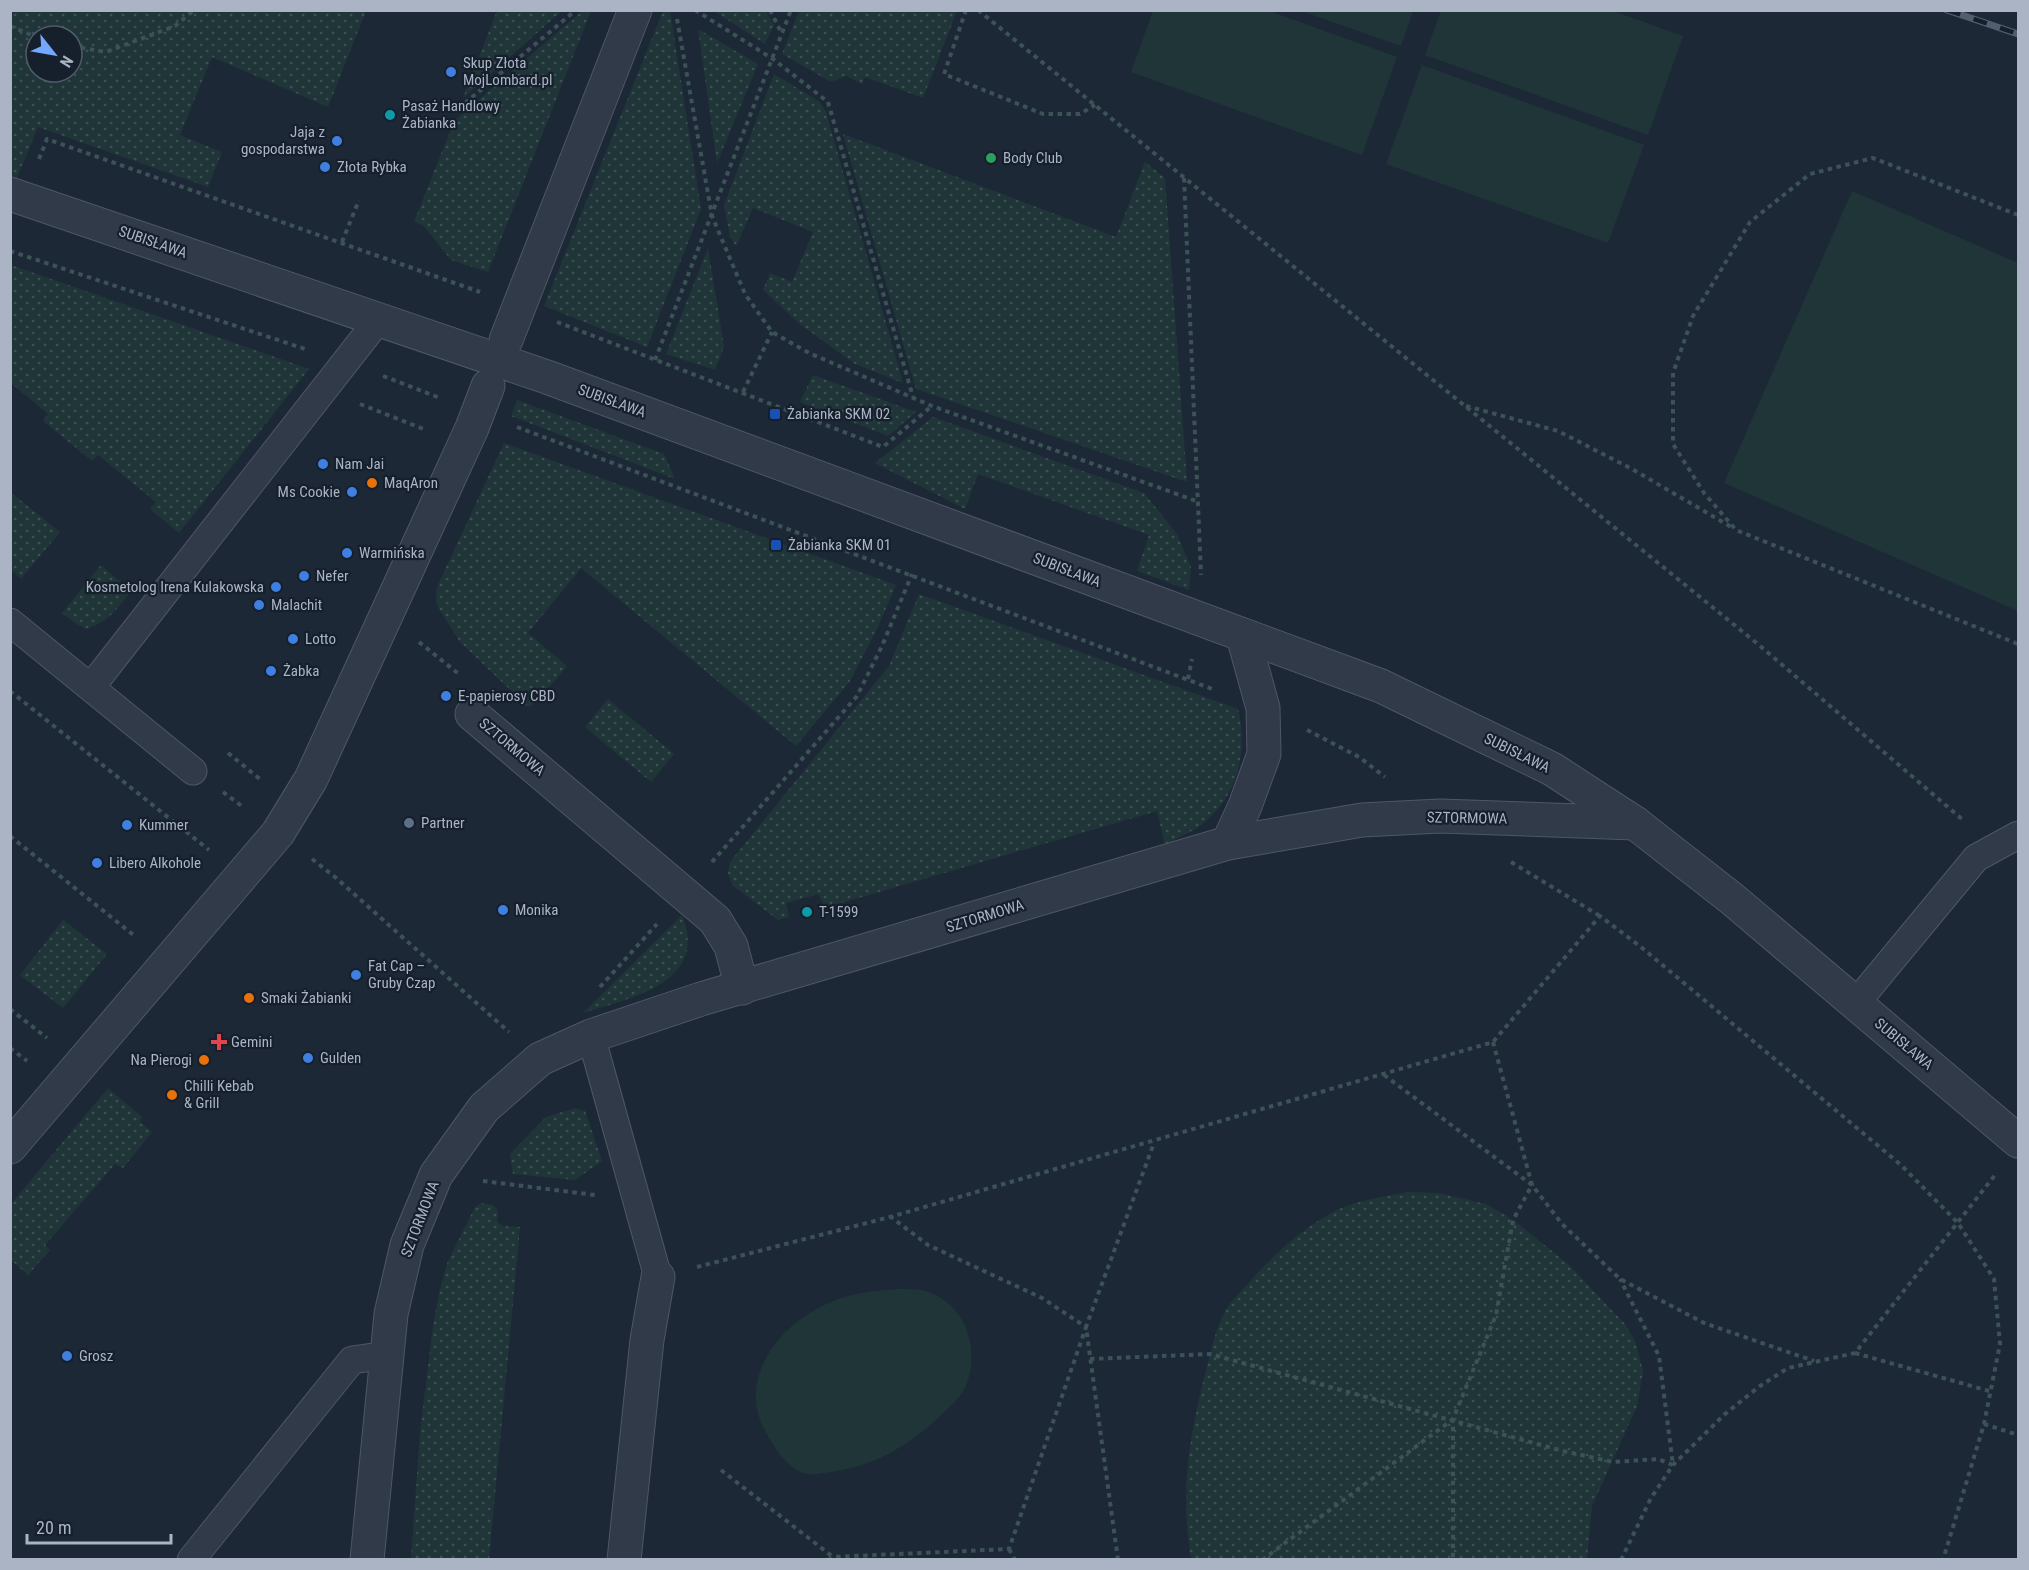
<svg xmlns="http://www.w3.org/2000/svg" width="2029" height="1570" viewBox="0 0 2029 1570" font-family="'Roboto Condensed',sans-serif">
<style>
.grass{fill:url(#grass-dots);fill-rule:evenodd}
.garden{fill:#1f3538}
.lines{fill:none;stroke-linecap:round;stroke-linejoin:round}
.service-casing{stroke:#4e5766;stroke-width:29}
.pedestrian-casing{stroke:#4e5766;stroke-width:35}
.minor-casing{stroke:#4e5766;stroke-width:35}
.path{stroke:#3c5256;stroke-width:4;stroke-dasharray:4.5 4.5;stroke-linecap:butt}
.service{stroke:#313a48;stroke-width:27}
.pedestrian{stroke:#313a48;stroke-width:33}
.minor{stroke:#313a48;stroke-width:33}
.rail-casing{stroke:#525d6f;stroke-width:7}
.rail{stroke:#161f2c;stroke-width:4.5;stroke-dasharray:14;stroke-linecap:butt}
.shop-dot{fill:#3f7fe0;stroke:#161f2c;stroke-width:2}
.culture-dot{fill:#0f9aa8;stroke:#161f2c;stroke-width:2}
.leisure-dot{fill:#2e9e5b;stroke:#161f2c;stroke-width:2}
.transit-dot{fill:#1a4fb4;stroke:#161f2c;stroke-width:2}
.food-dot{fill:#e8710a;stroke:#161f2c;stroke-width:2}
.service-dot{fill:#5c6f8a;stroke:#161f2c;stroke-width:2}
.health-dot{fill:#e0444e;stroke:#161f2c;stroke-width:2}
.labels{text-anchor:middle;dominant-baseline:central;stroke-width:4.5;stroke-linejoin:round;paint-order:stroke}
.poi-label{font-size:15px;fill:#aab4c5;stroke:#161f2c;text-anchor:start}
.street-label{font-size:15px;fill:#aab4c5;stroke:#161f2c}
</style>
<defs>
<pattern id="grass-dots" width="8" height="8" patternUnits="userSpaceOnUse" patternTransform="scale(1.5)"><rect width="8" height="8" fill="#1f3538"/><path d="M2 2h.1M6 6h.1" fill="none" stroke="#3d5053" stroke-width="1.8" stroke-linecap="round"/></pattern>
</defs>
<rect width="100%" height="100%" fill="#1d2837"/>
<g class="grass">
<path d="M10,11H366L328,107L212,57L180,135L222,152L208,187L38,127L17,178L11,176ZM36,36H72V72H36Z"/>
<polygon points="497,11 562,11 463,98"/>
<polygon points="582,11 591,11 488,272 451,260 423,225 414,222 454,121"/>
<polygon points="663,11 670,11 701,209 647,347 544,306"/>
<polygon points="714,11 766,11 774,25 765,44"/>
<polygon points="799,11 799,10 957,11 923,98 865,77 862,84 846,76 831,82 782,54"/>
<polygon points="698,29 758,64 717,163"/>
<polygon points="774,74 820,102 826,112 903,383 855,364 801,325 763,290 770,273 792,282 813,232 753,208 736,246 730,237 724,205"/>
<polygon points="843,134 1116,237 1145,162 1165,178 1187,482 916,389"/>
<polygon points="708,248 724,347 715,370 666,354"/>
<polygon points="11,265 309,369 179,533 150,509 156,502 98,455 92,461 43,421 48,414 11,383"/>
<polygon points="813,375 916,412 888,436 800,402"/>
<polygon points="517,400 664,454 675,479 511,416"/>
<polygon points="933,417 1144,493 1177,534 1191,567 1189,590 1137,571 1149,535 978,474 965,509 875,463"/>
<polygon points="504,443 896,585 877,629 850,681 796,746 581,568 528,633 567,666 536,703 528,707 460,642 438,607 436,600 437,587"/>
<polygon points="10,492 60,532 21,579 11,570"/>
<path d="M101,565L131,591C116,610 110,621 86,629L75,623L62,613Z"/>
<path d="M919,594L1238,709C1249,755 1236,803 1195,829C1185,835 1175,839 1165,845L1157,811L824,908L819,894L786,903L789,917L778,920L732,885L728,873L730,862L889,666Z"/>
<polygon points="608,699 674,754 651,782 585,727"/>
<path d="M682,915C710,984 629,998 583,1013Z"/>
<polygon points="63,920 107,954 63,1008 20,975"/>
<polygon points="108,1088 142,1117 140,1122 152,1132 123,1168 115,1164 45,1245 50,1250 28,1275 11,1260 11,1204"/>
<polygon points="575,1108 585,1111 602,1161 575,1180 513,1174 510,1154 546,1117"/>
<path d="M1407,1192L1438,1193L1486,1204L1513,1220L1567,1263L1625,1324L1635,1341L1643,1371L1637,1406L1592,1506L1587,1559H1191C1180,1490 1189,1438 1206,1370C1211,1352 1216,1326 1226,1310C1230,1302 1238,1295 1243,1289C1270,1258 1300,1229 1337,1210C1358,1200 1385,1197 1407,1192Z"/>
<polygon points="481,1203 493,1205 498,1210 497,1222 503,1226 520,1227 489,1559 411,1559 420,1433 433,1326 439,1293 448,1261 475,1207"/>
</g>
<g class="garden">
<polygon points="1153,11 1269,11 1397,57 1362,155 1131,72"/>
<polygon points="1301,11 1413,10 1413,11 1401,46"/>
<polygon points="1441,11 1613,11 1683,36 1648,135 1425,55"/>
<polygon points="1422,65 1644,145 1608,243 1386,164"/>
<polygon points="1852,191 2018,263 2018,611 1724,483"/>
<path d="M898,1289C906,1289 914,1289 921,1290C965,1299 982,1350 965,1388C960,1398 949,1408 941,1415C910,1445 873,1467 830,1472C820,1474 812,1475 803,1473C789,1469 776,1450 769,1438C732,1380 780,1321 836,1300C856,1292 877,1291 898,1289Z"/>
</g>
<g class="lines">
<g class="service-casing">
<g id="service">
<polyline points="10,622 193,771"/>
<polyline points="91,687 379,319"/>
<polyline points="1856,1003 1976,858 2018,835"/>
<polyline points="591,1036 658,1277"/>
<polyline points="191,1560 352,1360 387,1355"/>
</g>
</g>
<g class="pedestrian-casing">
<g id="pedestrian">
<polyline points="506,340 635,10"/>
<polyline points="10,1147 278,833 311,779 472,428 488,386"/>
</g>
</g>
<g class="minor-casing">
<g id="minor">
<polyline points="10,194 547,377 1381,686 1552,769 1635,823 1731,898 2018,1141"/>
<polyline points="472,714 715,920 731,946 742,988"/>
<polyline points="1228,843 1245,806 1264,754 1263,708 1243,636"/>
<polyline points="367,1560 391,1314 407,1245 436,1175 484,1108 540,1059 591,1036 701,999 1228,843 1362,820 1440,816 1635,823"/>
<polyline points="624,1560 647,1340 658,1277"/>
</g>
</g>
<g class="path">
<polyline points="695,10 773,59 828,102 913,397"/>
<polyline points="770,10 781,32"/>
<polyline points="966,10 944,74 1043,114 1080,114 1095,105"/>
<polyline points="978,10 1759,645 1963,820"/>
<polyline points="677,19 712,216 745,294 772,332 809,353 932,406 1199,502"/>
<polyline points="10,26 36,37"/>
<polyline points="72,46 106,52 175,26 194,10"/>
<polyline points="458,109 576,10"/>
<polyline points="39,159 47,139 480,292"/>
<polyline points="1184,178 1201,575"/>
<polyline points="2018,215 1873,158 1810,174 1750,222 1693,316 1673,373 1673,444 1704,493 1736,530 2018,644"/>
<polyline points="342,242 359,200"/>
<polyline points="10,251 305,349"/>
<polyline points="557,322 883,447 932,406"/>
<polyline points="655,360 791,10"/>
<polyline points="383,376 440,398"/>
<polyline points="743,392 772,332"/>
<polyline points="360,404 426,430"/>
<polyline points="1466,406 1558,431 1632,469 1733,528"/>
<polyline points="517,427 1215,690"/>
<polyline points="419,642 460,675"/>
<polyline points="1188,679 1192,659"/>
<polyline points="10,691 209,850"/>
<polyline points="1307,730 1359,757 1385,777"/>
<polyline points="228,753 261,780"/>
<polyline points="223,792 243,807"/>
<polyline points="10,836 136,937"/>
<polyline points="312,859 335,877 509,1032"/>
<polyline points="712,862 857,696 882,646 912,574"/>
<polyline points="1511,862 1600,916"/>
<polyline points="600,987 657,924"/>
<polyline points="10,1009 47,1038"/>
<polyline points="1493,1042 1532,1185 1562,1224 1620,1279 1704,1323 1814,1361"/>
<polyline points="10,1048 27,1061"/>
<polyline points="1384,1075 1532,1185 1513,1220 1496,1315 1453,1419 1453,1560"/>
<polyline points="483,1181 595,1195"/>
<polyline points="697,1267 890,1217 1493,1042 1600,916 1641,947 1901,1165 1958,1223 1994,1279 2000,1344 1984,1424 1943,1560"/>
<polyline points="1855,1353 1989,1391"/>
<polyline points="1090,1359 1210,1354 1563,1451 1613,1462 1658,1459 1673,1465 1659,1356 1620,1279"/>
<polyline points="1984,1424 2018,1435"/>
<polyline points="721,1470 833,1557"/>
<polyline points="1009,1549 1015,1560"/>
<polyline points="828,1560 833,1557 1009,1549 1086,1327 1042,1298 928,1245 891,1217"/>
<polyline points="1118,1560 1086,1327 1154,1143"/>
<polyline points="1262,1560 1452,1420"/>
<polyline points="1621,1560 1651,1498 1673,1465 1725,1414 1760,1386 1788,1368 1855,1353 1995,1175"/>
</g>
<use href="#service" class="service"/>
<use href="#pedestrian" class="pedestrian"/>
<use href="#minor" class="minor"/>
<g class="rail-casing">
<polyline id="rail" points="1947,10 2018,34"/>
</g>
<use href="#rail" class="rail"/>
</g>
<g class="shop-dot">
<circle cx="451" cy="72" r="6"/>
<circle cx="337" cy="141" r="6"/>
<circle cx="325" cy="167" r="6"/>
<circle cx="323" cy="464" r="6"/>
<circle cx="352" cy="492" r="6"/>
<circle cx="347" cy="553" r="6"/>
<circle cx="304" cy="576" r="6"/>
<circle cx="276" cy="587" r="6"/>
<circle cx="259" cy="605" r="6"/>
<circle cx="293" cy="639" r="6"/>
<circle cx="271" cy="671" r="6"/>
<circle cx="446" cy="696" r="6"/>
<circle cx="127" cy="825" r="6"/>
<circle cx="97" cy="863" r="6"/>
<circle cx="503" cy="910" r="6"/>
<circle cx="356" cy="975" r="6"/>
<circle cx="308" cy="1058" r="6"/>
<circle cx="67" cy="1356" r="6"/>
</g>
<g class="culture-dot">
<circle cx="390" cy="115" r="6"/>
<circle cx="807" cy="912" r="6"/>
</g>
<circle class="leisure-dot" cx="991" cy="158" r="6"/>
<g class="transit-dot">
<rect x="769" y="408" width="12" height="12" rx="3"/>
<rect x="770" y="539" width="12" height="12" rx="3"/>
</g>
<g class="food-dot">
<circle cx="372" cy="483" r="6"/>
<circle cx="249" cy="998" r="6"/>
<circle cx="204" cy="1060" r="6"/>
<circle cx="172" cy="1095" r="6"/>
</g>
<circle class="service-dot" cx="409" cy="823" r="6"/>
<path class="health-dot" d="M216 1033h6v6h6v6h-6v6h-6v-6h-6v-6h6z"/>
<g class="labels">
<g class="poi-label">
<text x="463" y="63">Skup Złota<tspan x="463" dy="17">MojLombard.pl</tspan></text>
<text x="402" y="106">Pasaż Handlowy<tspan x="402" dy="17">Żabianka</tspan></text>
<text x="325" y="132" text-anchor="end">Jaja z<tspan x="325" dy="17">gospodarstwa</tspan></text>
<text x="1003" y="158">Body Club</text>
<text x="337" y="167">Złota Rybka</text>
<text x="787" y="414">Żabianka SKM 02</text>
<text x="335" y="464">Nam Jai</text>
<text x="384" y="483">MaqAron</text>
<text x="340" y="492" text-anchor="end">Ms Cookie</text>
<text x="788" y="545">Żabianka SKM 01</text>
<text x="359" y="553">Warmińska</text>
<text x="316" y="576">Nefer</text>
<text x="264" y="587" text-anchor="end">Kosmetolog Irena Kulakowska</text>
<text x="271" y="605">Malachit</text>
<text x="305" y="639">Lotto</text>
<text x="283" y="671">Żabka</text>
<text x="458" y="696">E-papierosy CBD</text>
<text x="421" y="823">Partner</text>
<text x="139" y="825">Kummer</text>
<text x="109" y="863">Libero Alkohole</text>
<text x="515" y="910">Monika</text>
<text x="819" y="912">T-1599</text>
<text x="368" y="966">Fat Cap –<tspan x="368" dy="17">Gruby Czap</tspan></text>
<text x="261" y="998">Smaki Żabianki</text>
<text x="231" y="1042">Gemini</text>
<text x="320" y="1058">Gulden</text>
<text x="192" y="1060" text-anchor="end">Na Pierogi</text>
<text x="184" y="1086">Chilli Kebab<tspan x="184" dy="17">&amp; Grill</tspan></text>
<text x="79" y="1356">Grosz</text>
</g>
<g class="street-label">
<text transform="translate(153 242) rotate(19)">SUBISŁAWA</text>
<text transform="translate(612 401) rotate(20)">SUBISŁAWA</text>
<text transform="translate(1067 570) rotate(21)">SUBISŁAWA</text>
<text transform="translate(512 747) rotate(40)">SZTORMOWA</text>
<text transform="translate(1517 753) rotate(26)">SUBISŁAWA</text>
<text transform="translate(1467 818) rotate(1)">SZTORMOWA</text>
<text transform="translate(985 916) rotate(-17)">SZTORMOWA</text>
<text transform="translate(1904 1044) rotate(40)">SUBISŁAWA</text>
<text transform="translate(420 1219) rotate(-69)">SZTORMOWA</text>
</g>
</g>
<rect width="2029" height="1570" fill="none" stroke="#aab4c5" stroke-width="24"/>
<g transform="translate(54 54) rotate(121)"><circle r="28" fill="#161f2c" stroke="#515b69" stroke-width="1.5"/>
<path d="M0-4.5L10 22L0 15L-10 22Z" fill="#75a7ff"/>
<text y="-9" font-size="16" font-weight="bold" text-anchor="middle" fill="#aab4c5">N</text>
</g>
<path d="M27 1534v9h144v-9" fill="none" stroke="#aab4c5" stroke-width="3"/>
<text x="36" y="1534" font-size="18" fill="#aab4c5" stroke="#161f2c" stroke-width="4.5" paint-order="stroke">20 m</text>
</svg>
